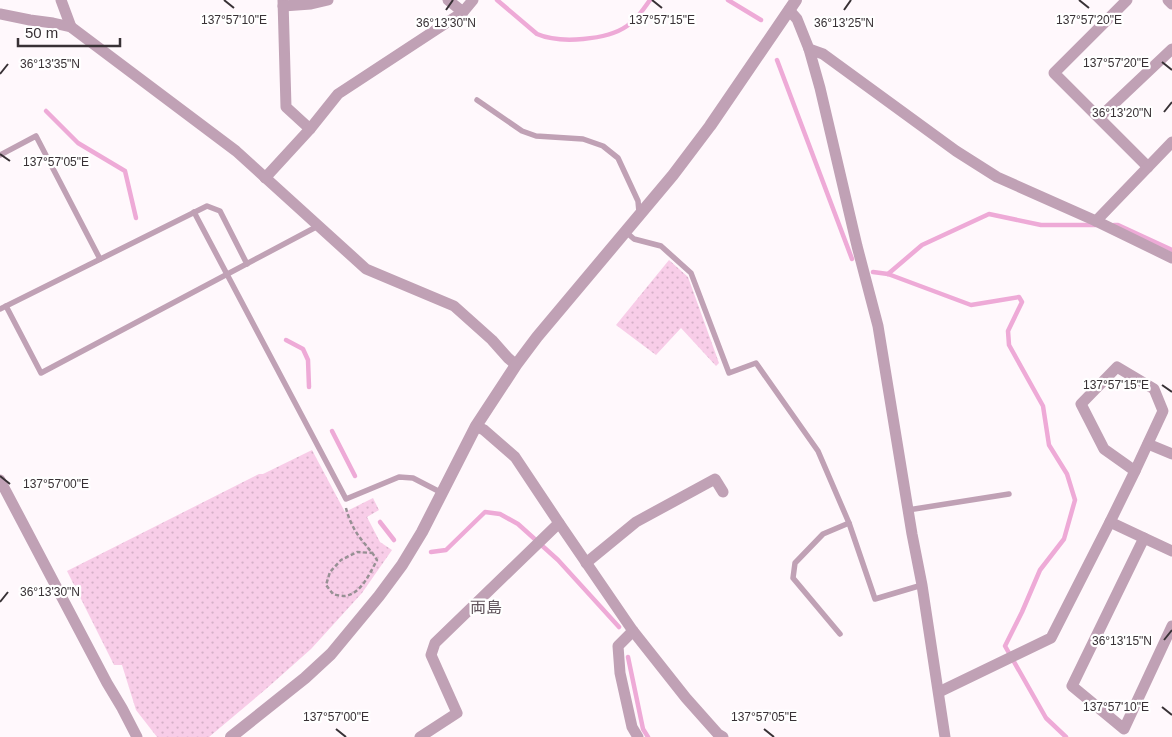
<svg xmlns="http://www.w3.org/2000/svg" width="1172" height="737" viewBox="0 0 1172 737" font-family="Helvetica,'Noto Sans JP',sans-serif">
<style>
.park{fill:url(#park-dots)}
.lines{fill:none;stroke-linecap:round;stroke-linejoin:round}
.stream{stroke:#eeaad7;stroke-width:4.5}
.path{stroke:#979094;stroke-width:2.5;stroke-dasharray:4 2.5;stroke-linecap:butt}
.service{stroke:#c0a1b5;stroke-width:5.5}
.minor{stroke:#c0a1b5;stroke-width:11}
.tertiary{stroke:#c0a1b5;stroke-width:12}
.ticks{fill:none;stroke:#383135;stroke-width:2}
.labels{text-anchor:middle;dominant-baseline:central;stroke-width:4.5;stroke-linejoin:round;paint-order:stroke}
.quarter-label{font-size:16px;fill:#60535b;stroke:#fff}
.ticks-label{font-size:12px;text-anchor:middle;fill:#383135;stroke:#fff;stroke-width:4.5;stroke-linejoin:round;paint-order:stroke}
</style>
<defs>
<pattern id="park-dots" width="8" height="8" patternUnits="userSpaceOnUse" patternTransform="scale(1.25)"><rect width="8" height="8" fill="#f8cde8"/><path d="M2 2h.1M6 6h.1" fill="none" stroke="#d5b0c8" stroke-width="1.8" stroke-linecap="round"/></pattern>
</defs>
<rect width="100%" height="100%" fill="#fff8fc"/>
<g class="park">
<polygon points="669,260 688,277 719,363 716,366 681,328 656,355 616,325"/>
<polygon points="312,450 345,512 373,498 379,510 367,517 380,542 392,550 362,593 311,649 266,689 209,737 157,737 136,710 122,665 114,665 67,571 259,474 263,474"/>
</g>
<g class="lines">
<g class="stream">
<path d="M497,0L537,34C560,44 607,40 627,26C637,19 643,10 650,0"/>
<polyline points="728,0 761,20"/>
<polyline points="777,60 852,259"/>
<polyline points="46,111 78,143 125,171 136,218"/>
<polyline points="1114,225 1118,225 1172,250"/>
<polyline points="873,272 888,274 971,305 1019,297 1022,302 1008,331 1009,345 1043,406 1049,445 1067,474 1075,500 1064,539 1040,570 1022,612 1005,646 1046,718 1066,737"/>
<polyline points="888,274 922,245 989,214 1041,225 1096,225"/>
<polyline points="286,340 303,349 308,360 309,387"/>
<polyline points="332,431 355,476"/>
<polyline points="380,522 394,540"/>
<polyline points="431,552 446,550 485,512 500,514 518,524 558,560 619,627"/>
<polyline points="628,657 643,729 648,737"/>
</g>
<path class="path" d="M346,508C349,521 356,534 365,544C370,551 373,553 377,560C370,573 361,594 345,596C341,596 336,595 333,594L326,585L330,572L341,560L357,552L373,553"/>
<g class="service">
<polyline points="477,100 522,131 536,136 583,139 603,146 618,158 638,201 639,212"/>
<polyline points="0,155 36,136 100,259"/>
<polyline points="194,212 346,499 399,477 413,478 442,493"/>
<polyline points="626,232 634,239 661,246 691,273 729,373 756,363 818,451 849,523 875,599 922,585"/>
<polyline points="6,306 41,373 318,226"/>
<polyline points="0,309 207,206 220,211 247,264"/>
<polyline points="908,510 1009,494"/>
<polyline points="840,634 793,578 795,563 823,534 849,523"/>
</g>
<g class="minor">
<polyline points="61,0 71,27"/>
<polyline points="283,0 286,107 310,129"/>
<polyline points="448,0 463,12"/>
<polyline points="1127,0 1054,73 1148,167"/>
<polyline points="1168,0 1172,4"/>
<polyline points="283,6 311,4 328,0"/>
<polyline points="789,10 797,19 809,49 820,88 857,246 878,326 912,534 922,585 945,737"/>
<polyline points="0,14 30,20 53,23 71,27 236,151 366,269 454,306 492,340 508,358 516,365"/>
<polyline points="809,49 823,54 956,151 997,177 1096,221 1172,258"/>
<polyline points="1100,117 1172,49"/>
<polyline points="265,178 310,129 338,94 463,12 473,0"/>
<polyline points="1096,221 1172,142"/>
<polygon points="1117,367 1154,389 1163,411 1135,471 1104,449 1081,404"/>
<polyline points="476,426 484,430 515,457 559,523 633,631 686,698 718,734 723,737"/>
<polyline points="1148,444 1172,454"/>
<polyline points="0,480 107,683 122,708 137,737"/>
<polyline points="1110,522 1144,538"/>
<polyline points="1172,551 1144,538 1072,686 1124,729 1172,626"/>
<polyline points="586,563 636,522 715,479 723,492"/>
<polyline points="633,631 618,646 620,673 632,727 638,737"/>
<polyline points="939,692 1051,638 1110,522 1135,471"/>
<polyline points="420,737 457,713 431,655 435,643 559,523"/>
</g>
<polyline class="tertiary" points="231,737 305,678 331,654 379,596 402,565 422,532 476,426 516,365 537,337 673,175 710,126 796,0"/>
</g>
<path class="ticks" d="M224,0L234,8M652,0L662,8M1079,0L1089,8M446,10L453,0M844,10L851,0M1162,62L1172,70M0,74L8,64M1164,112L1172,102M0,154L10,161M1162,385L1172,392M0,476L10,484M0,602L8,592M1164,640L1172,630M1162,707L1172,715M336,729L346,737M764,729L774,737"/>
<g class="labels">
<g class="quarter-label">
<text x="486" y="607">両島</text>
</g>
</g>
<g class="ticks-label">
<text x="234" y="24">137°57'10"E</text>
<text x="662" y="24">137°57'15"E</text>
<text x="1089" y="24">137°57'20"E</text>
<text x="446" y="27">36°13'30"N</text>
<text x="844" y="27">36°13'25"N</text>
<text x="1116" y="67">137°57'20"E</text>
<text x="50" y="68">36°13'35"N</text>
<text x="1122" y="117">36°13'20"N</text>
<text x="56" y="166">137°57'05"E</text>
<text x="1116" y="389">137°57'15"E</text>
<text x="56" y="488">137°57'00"E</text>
<text x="50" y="596">36°13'30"N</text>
<text x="1122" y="645">36°13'15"N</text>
<text x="1116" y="711">137°57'10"E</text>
<text x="336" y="721">137°57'00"E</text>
<text x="764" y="721">137°57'05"E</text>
</g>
<path d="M18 38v8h102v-8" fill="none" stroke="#383135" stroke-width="2.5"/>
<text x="25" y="38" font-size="15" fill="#383135" stroke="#ffffff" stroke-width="4" paint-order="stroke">50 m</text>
</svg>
